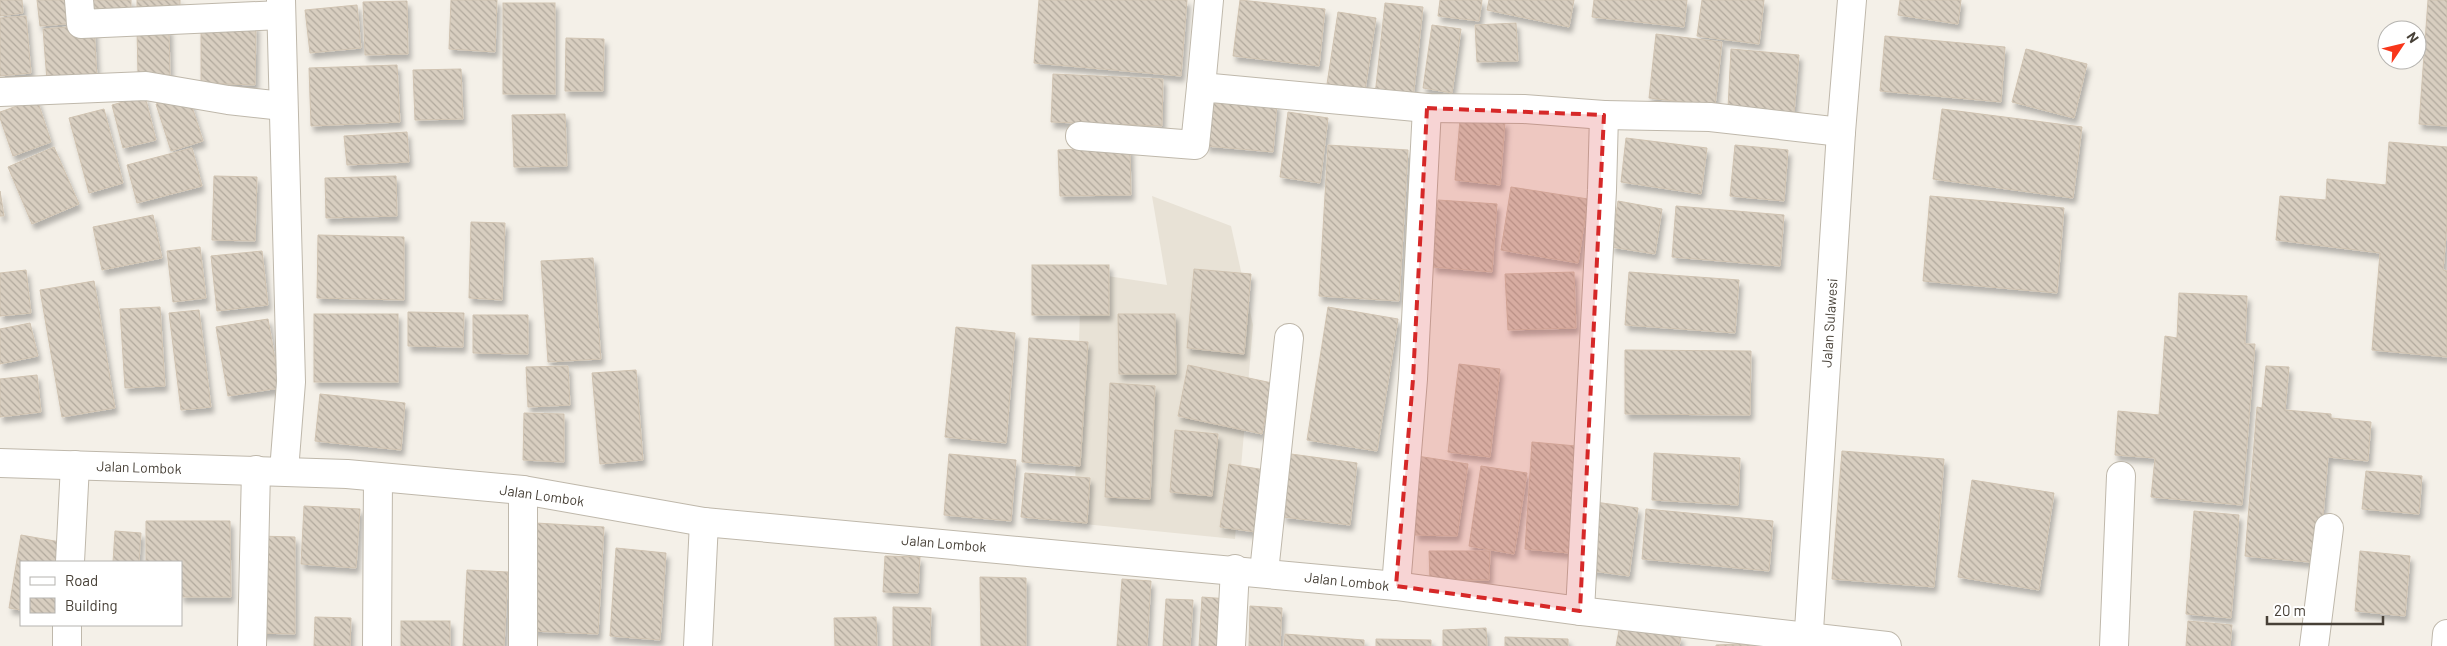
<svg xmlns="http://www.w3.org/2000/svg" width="2447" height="646" viewBox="0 0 2447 646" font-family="Barlow,sans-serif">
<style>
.residential{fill:#e8e2d6}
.building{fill:url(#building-back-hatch);stroke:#d0c3b1;filter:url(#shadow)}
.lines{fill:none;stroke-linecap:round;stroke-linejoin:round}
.minor-casing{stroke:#bfb8ab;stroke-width:30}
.minor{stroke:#fff;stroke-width:28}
.marked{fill:#d62828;fill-opacity:0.2;stroke:#d62828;stroke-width:4;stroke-dasharray:10 6;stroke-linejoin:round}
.labels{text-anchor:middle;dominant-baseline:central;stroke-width:5;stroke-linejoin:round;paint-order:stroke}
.street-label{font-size:14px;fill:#474037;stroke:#fff}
</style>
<defs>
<pattern id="building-back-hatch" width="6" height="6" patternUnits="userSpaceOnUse" patternTransform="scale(1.25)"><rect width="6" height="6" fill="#d8cec0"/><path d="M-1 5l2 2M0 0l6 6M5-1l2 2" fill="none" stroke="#b1a99d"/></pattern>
<filter id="shadow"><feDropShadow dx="3" dy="5.5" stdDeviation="2.5" flood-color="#0004"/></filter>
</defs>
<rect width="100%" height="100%" fill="#f4f0e8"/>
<polygon class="residential" points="1152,196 1231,226 1253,325 1235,539 1074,523 1081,272 1167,285"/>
<g class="building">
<polygon points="0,0 22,0 23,13 0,16"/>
<polygon points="37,0 74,0 76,23 40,26"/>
<polygon points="90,0 131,0 131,13 91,16"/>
<polygon points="137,0 180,0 180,5 137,7"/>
<polygon points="451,0 497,0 495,52 449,49"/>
<polygon points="1039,0 1187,0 1181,76 1034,63"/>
<polygon points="1240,0 1325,9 1319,66 1233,56"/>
<polygon points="1440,0 1482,0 1479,21 1438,16"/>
<polygon points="1489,0 1574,0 1569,27 1487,10"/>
<polygon points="1594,0 1687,0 1684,27 1592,17"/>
<polygon points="1702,0 1764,0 1759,44 1697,36"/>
<polygon points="1900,0 1961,0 1958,24 1898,15"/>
<polygon points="2428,0 2447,0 2447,126 2419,124"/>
<polygon points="407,1 408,54 365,55 363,2"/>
<rect x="503" y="3" width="52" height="91"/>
<polygon points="1385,3 1423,7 1413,99 1375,95"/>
<polygon points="357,5 361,48 310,53 305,10"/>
<polygon points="1338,12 1376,18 1365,90 1327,84"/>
<polygon points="26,16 31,73 0,76 0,18"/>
<polygon points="1516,23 1518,61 1477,62 1475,25"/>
<polygon points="201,24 256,25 255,85 201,83"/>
<polygon points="94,25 97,78 47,81 43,29"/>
<polygon points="1432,25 1461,29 1452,93 1423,88"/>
<polygon points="169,28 170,75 138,76 137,29"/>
<polygon points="1656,34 1722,42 1715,106 1649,98"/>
<polygon points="1885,36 2005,47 2001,102 1880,91"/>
<polygon points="566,38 604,39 603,91 565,91"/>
<polygon points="1731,49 1799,55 1794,113 1728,108"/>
<polygon points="2026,49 2087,64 2074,118 2012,102"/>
<polygon points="397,65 400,122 311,126 309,68"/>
<polygon points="461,69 463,119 415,120 413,70"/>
<polygon points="1053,74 1163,79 1162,126 1051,122"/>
<polygon points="188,94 203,141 171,151 156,104"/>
<polygon points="145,96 156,140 123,148 112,105"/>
<polygon points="1210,98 1277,104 1273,152 1206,146"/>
<polygon points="37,99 51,142 13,156 0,118 0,112"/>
<polygon points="104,109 123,183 89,193 69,118"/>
<polygon points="1942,109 2082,127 2073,198 1933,179"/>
<polygon points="1288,112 1328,118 1320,183 1280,177"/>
<polygon points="565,114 567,166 514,167 512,115"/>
<polygon points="1460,119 1505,122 1500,185 1455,180"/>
<polygon points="407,132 409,162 347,165 344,136"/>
<polygon points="1626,138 1707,148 1701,194 1621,182"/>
<polygon points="2389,142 2447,147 2447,224 2443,270 2447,271 2447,357 2372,350 2380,253 2276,240 2280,196 2326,200 2327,179 2386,185"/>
<polygon points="1328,145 1408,150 1399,301 1319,296"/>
<polygon points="1735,145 1788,150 1784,201 1730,196"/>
<polygon points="54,147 79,204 32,224 8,167"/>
<polygon points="1130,147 1131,195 1060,196 1058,150"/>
<polygon points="192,148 202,186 137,203 127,165"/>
<polygon points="214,176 257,177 255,241 212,240"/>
<polygon points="396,176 397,216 326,218 325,178"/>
<polygon points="1511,187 1588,199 1578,263 1501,250"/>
<polygon points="0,191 4,216 0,216"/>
<polygon points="1930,196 2064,208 2057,293 1923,281"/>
<polygon points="1438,200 1497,204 1492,272 1433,267"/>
<polygon points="1618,201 1662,209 1655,254 1611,247"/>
<polygon points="1676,206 1784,215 1780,266 1672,257"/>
<polygon points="153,215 162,258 102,270 93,227"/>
<polygon points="471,222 505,223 502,300 469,298"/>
<polygon points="318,235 404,237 404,300 317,298"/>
<polygon points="200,247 206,298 173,302 167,251"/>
<polygon points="262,251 268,305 217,311 211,256"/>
<polygon points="593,258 601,359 548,362 541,261"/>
<rect x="1032" y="265" width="77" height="50"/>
<polygon points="1194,269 1251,274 1244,354 1187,348"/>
<polygon points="26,270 31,313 0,316 0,273"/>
<polygon points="1574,272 1576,328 1508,330 1505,274"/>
<polygon points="1629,272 1739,280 1735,333 1625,325"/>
<polygon points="94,281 115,408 62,417 40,290"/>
<polygon points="2179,293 2247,296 2245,344 2255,344 2242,505 2151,497 2155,458 2115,455 2118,411 2159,415 2165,336 2177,338"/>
<polygon points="160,307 165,386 125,388 120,309"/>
<polygon points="1328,307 1398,319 1377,451 1307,440"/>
<polygon points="199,310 211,407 181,410 169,313"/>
<polygon points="408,312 464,313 463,347 408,346"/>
<rect x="314" y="314" width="84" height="68"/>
<polygon points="1118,314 1175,314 1176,374 1119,374"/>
<polygon points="473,315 528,315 528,354 473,353"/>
<polygon points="268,319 280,388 228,396 216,327"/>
<polygon points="30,323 38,356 0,364 0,329"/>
<polygon points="956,327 1015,333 1006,443 945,437"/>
<polygon points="1029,338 1088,342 1080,466 1022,462"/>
<polygon points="1625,350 1751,351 1750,415 1625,414"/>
<polygon points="1459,364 1500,369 1490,457 1448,452"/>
<polygon points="1188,365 1272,383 1262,434 1178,416"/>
<polygon points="568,366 570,405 528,407 526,367"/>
<polygon points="2266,366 2289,367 2285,410 2331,414 2331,418 2371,422 2368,461 2328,457 2319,563 2245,556 2257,407 2262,408"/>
<polygon points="636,370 643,460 600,464 592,373"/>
<polygon points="37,375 41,412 0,417 0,379"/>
<polygon points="1110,383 1155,386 1150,499 1105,497"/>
<polygon points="320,394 405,403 401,450 315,441"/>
<polygon points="524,413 564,414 564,462 523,460"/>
<polygon points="1175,430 1218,434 1212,496 1170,492"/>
<polygon points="1532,442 1576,446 1569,553 1525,549"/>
<polygon points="1842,451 1944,459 1934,587 1832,579"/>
<polygon points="1654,453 1740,458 1738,505 1652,500"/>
<polygon points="949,454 1016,460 1011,521 944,515"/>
<polygon points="1291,454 1357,463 1350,525 1283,517"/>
<polygon points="1417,456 1468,464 1457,536 1415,535"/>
<polygon points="1229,464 1265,470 1256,532 1220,527"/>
<polygon points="1481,466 1527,473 1514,554 1469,546"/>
<polygon points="2366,471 2422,476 2419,514 2362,509"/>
<polygon points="1025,473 1090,478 1087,523 1021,517"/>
<polygon points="1972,480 2054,493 2039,590 1958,577"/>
<polygon points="1595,502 1638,508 1629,576 1586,570"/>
<polygon points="304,506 360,509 356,568 301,564"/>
<polygon points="1646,509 1773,521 1769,571 1642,559"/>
<polygon points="2194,511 2239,515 2231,618 2186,614"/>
<polygon points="146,521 230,521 231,597 181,597 181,562 146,562"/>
<polygon points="536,523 604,527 598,634 531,631"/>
<polygon points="115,531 141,533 139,562 113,562"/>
<polygon points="21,535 66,543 63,562 21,562 21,610 9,608"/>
<polygon points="258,536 295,537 295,634 257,633"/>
<polygon points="616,548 666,553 660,640 610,636"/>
<polygon points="1429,551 1490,551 1489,580 1430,580"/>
<polygon points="2360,551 2410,556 2405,616 2355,611"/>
<polygon points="885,556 920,557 918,593 883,592"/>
<polygon points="467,570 508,572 504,646 463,646"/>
<polygon points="980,577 1026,578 1026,646 981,646"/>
<polygon points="1122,579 1151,581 1147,646 1117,646"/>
<polygon points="1202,597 1228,599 1224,646 1199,646"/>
<polygon points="1166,599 1193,600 1190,646 1163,646"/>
<polygon points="1250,606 1282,608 1280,646 1249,646"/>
<polygon points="893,607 931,608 930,646 893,646"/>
<polygon points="315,617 351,618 350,646 314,646"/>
<polygon points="876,617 877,646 835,646 834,618"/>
<rect x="401" y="621" width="49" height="25"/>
<polygon points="2188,621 2232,625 2230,646 2186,646"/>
<polygon points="1620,625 1681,637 1679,646 1616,646"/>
<polygon points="1486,628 1487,646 1443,646 1443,630"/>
<polygon points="1285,634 1364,640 1364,646 1284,646"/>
<polygon points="1505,637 1568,639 1568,646 1505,646"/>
<polygon points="1376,639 1431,640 1431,646 1376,646"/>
<polygon points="1786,642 1786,646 1716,646 1716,645"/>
</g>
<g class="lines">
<g class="minor-casing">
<g id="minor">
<polyline points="79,0 81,24 281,15"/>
<polyline points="281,0 291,382 284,471"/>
<polyline points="1201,87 1209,0"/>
<polyline points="0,92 146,86 228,100 283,106"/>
<polyline points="1604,115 1710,117 1841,132"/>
<polyline points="1080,136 1195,145 1201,87 1427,108 1524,109 1604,115 1602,190 1580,611"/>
<polyline points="0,463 347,474 523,490 704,522 1396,586 1580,611 1887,646"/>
<polyline points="70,562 75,465"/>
<polyline points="1264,572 1289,338"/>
<polyline points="1396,586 1413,379 1427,108"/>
<polyline points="67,646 67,625"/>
<polyline points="252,646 256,470"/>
<polyline points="377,646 378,477"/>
<polyline points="523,646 523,490"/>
<polyline points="698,646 704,522"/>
<polyline points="1231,646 1235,569"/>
<polyline points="1808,646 1841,132 1852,0"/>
<polyline points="2114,646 2121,476"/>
<polyline points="2314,646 2329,528"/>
<polyline points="2446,646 2447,634"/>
</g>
</g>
<use href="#minor" class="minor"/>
</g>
<path class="marked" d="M1427,108L1604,115L1580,611L1396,586L1413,379Z"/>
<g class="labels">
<g class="street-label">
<text transform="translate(1829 323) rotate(-86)">Jalan Sulawesi</text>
<text transform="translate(139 467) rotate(2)">Jalan Lombok</text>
<text transform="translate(542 495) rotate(8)">Jalan Lombok</text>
<text transform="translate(944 543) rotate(5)">Jalan Lombok</text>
<text transform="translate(1347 581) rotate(6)">Jalan Lombok</text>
</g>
</g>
<rect x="20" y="561" width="162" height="65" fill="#ffffff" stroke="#b5b3af"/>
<rect x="30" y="577" width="25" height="8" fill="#ffffff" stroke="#b5b3af"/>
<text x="65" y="586" font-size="15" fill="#474037">Road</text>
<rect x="30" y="598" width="25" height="15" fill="url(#building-back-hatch)" stroke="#b5b3af"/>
<text x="65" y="611" font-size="15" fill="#474037">Building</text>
<g transform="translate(2402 45) rotate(55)"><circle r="24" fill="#ffffff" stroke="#b5b3af"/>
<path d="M0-4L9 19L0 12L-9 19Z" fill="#f8361a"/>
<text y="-8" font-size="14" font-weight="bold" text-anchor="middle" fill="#474037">N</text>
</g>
<path d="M2267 616v8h116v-8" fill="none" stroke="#474037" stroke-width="2.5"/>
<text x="2274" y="616" font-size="15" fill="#474037" stroke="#ffffff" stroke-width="4" paint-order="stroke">20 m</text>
</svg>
